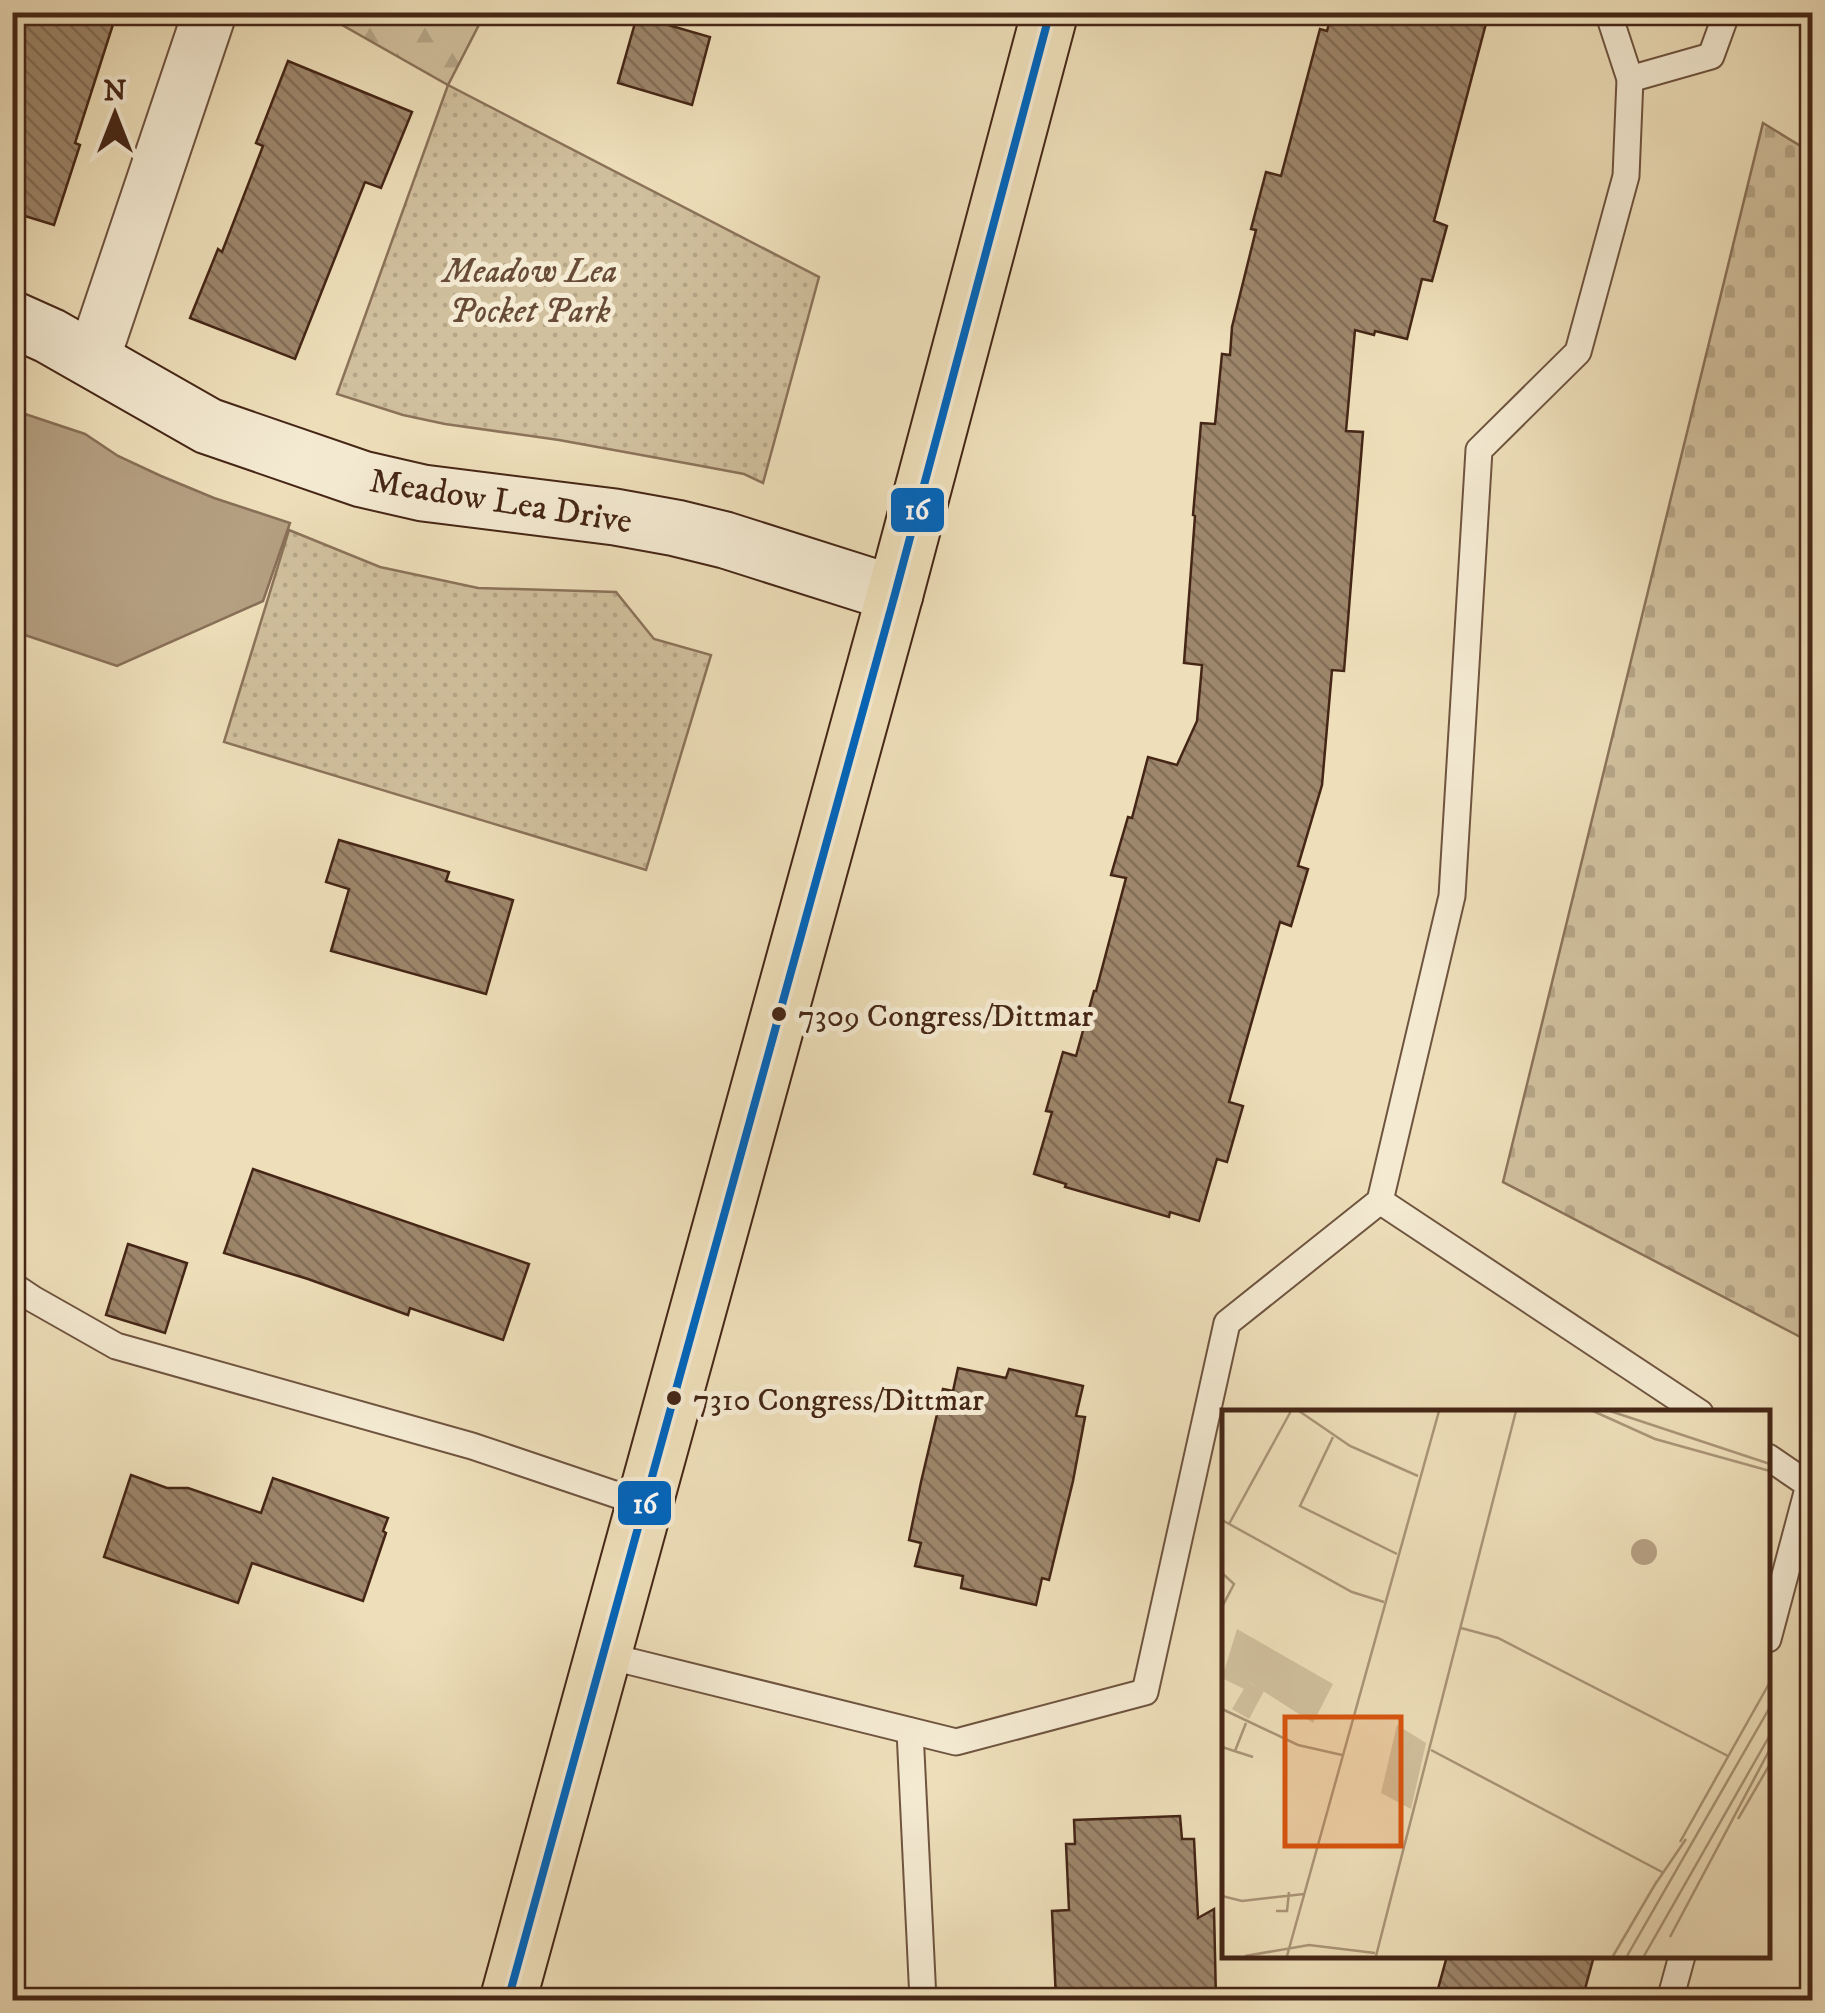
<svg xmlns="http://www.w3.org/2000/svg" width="1825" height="2013" font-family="'IM FELL DW Pica',serif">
<defs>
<pattern id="forest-firs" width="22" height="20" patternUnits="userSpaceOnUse" patternTransform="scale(2.5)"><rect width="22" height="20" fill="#d1c09e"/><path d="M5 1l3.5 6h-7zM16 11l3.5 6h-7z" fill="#b5a587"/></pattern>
<pattern id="cemetery-stones" width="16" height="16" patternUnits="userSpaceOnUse" patternTransform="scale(2.5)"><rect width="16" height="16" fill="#d1c09e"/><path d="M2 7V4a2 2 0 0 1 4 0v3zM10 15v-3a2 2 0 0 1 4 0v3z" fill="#b5a587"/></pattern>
<pattern id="park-dots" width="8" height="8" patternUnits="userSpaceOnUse" patternTransform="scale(2.5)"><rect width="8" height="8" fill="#d1c09e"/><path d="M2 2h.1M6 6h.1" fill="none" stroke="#b5a587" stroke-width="1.8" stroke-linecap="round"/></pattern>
<pattern id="building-back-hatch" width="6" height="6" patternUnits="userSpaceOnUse" patternTransform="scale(2.5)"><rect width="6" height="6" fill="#9d866b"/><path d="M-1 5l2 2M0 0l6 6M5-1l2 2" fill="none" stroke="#826d57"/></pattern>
</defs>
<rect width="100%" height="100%" fill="#eedfba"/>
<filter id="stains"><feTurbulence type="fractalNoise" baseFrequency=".002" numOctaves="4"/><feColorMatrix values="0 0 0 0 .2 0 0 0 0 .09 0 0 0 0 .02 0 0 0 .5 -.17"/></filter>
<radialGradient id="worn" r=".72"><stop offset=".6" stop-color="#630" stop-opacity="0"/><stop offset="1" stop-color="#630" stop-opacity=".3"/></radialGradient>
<path fill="url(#forest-firs)" stroke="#8b735a" stroke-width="2.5" d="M321,13H485L448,85Z"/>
<path fill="url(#cemetery-stones)" stroke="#8b735a" stroke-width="2.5" d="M1763,123L1812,153V1343L1503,1182Z"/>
<g fill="url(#park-dots)" stroke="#8b735a" stroke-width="2.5">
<path d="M448,85L819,277L763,483L744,474L696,465L559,440L445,424L403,415L337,394Z"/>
<path d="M289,530L380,567L478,588L616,592L654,639L711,655L646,870L224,742Z"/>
</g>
<path fill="#b5a082" stroke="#886f57" stroke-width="2.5" d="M13,410L85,434L118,456L161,476L214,498L290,523L263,601L117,666L13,631Z"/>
<g fill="url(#building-back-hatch)" stroke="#452616" stroke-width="2.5">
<path d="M12,12H117L75,143L80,145L54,225L12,212Z"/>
<path d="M1332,12H1489L1434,221L1447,226L1432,281L1422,279L1407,339L1375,331L1374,335L1355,330L1346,431L1363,432L1344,671L1332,670L1322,785L1298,866L1308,869L1291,926L1280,922L1229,1102L1243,1106L1227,1162L1217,1159L1199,1221L1170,1212L1169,1217L1065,1187L1066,1184L1034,1174L1052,1112L1046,1111L1063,1052L1076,1056L1094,991H1096L1126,878L1111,875L1128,817L1132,818L1148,757L1177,765L1197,721L1202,665L1184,663L1195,516L1193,515L1201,423L1215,424L1222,354L1230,355L1232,327L1256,230L1251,229L1266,172L1281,176L1320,29L1327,31Z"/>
<path d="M637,16L710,37L692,105L618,83Z"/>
<path d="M288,61L412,112L381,188L365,182L295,359L190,318L218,249L222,252L263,146L256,143Z"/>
<path d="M339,840L449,872L446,881L513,900L486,994L331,951L349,889L326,882Z"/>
<path d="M253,1169L529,1264L503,1340L410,1308L408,1315L308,1279L224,1253Z"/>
<path d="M128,1244L187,1263L165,1333L106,1315Z"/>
<path d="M958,1368L1006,1378L1009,1369L1083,1386L1076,1416L1085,1417L1073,1481L1049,1580L1042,1578L1036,1605L961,1588L963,1576L915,1566L921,1543L909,1540L921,1482L943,1389L953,1391Z"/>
<path d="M131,1475L167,1488H188L261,1513L273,1478L388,1518L383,1531L386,1533L363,1601L252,1563L238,1603L104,1557Z"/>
<path d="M1180,1816L1182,1839H1194L1198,1918L1214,1909L1216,2000H1056L1052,1911L1069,1910L1066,1844H1075L1074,1820Z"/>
<path d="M1447,1956H1594L1582,2000H1435Z"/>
</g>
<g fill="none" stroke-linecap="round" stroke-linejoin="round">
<g stroke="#6f543f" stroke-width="29">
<g id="lane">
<path d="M1630,79L1711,56L1727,12"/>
<path d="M1380,1201L1700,1413"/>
<path d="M12,1285L33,1299L116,1346L472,1446L644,1504"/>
<path d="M1768,1457L1809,1485L1768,1639"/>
<path d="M604,1655L956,1742L1145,1692L1227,1323L1380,1201L1452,896L1479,450L1578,352L1626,176L1630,79L1608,12"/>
<path d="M910,1731L923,2000"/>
<path d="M1670,2000L1682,1956"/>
</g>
</g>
<g stroke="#6f543f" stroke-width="56">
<path id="street" d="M93,359L210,12"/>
</g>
<g stroke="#452616" stroke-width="59">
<path id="secondary" d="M12,319L50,336L208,426L362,479L423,493L615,517L676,528L725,540L895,594"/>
</g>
<g stroke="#452616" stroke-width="59">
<path id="primary" d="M508,2000L895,594L1050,12"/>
</g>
<use href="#lane" stroke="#f4ead2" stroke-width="25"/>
<use href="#street" stroke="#f4ead2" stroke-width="52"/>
<use href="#secondary" stroke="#f4ead2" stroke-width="55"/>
<use href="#primary" stroke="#eedfba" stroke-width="55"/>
<g stroke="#f4ead2" stroke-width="15">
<path id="bus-1" d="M508,2000L895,594L1050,12"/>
</g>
<use href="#bus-1" stroke="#0065bd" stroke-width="8"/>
</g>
<g fill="#452616" stroke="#f4ead2" stroke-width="4">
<circle cx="779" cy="1014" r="9"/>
<circle cx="674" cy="1398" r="9"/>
</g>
<g text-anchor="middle" stroke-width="10" stroke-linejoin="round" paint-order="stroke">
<g font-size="32" fill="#452616" stroke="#f4ead2" text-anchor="start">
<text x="798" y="1026">7309 Congress/Dittmar</text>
<text x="693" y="1410">7310 Congress/Dittmar</text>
</g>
<g font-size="35" font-style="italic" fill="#684c38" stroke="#f4ead2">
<text x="530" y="282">Meadow Lea<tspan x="530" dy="40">Pocket Park</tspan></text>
</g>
<g font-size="35" fill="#452616" stroke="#f4ead2">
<text transform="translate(501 500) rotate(9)" y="12">Meadow Lea Drive</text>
</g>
</g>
<g transform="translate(1222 1410)">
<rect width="548" height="548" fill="#eedfba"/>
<path d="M15,219L111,274L91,313L27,272L22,279L0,268Z" fill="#d1c09e"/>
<path d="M175,315L204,333L189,399L159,383Z" fill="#d1c09e"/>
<path d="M26,272L42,281L27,309L10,299Z" fill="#d1c09e"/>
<path d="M409 142a13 13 0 1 1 26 0a13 13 0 1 1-26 0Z" fill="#b5a082"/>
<path fill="none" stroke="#aa9578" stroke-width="2.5" d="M77,1L128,36L196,66M371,1L433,29L548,61M388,1L548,54M111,27L78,96L175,144M0,110L130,182L162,192M7,114L69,1M0,163L12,174L0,197M239,218L276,228L506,346M0,299L76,335L120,345M0,337L31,347M209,340L440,462M13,341L24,313M516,409L548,354M458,432L548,272M432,476L464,429M0,486L20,491L82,484M54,501H65L67,482M448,527L548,339M23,546L87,535L153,543M65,546L217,1M154,546L294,1M391,546L435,471M405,546L548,297M422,546L548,325"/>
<path fill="#d8540d" fill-opacity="0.15" stroke="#d8540d" stroke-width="5" d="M63,307H179V436H63Z"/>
<rect width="548" height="548" fill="none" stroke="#452616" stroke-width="5"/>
</g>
<g stroke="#f4ead2" stroke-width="4">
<rect x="889" y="486" width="57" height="48" rx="10" fill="#0065bd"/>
<rect x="616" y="1479" width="57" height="48" rx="10" fill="#0065bd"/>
</g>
<g font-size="28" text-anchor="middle" font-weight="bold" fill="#fff">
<text x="917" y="519">16</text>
<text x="645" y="1513">16</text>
</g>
<rect width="1825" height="2013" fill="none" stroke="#eedfba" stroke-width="50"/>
<rect x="15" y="15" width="1795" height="1983" fill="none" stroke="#452616" stroke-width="5"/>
<rect x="25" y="25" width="1775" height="1963" fill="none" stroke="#452616" stroke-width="2.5"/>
<g transform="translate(115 115)" stroke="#f4ead2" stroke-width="8" paint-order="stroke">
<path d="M0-8L18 38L0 25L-18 38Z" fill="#452616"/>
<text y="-15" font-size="28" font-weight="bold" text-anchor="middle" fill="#452616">N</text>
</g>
<rect width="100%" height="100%" filter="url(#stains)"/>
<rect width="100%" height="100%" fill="url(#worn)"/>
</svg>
